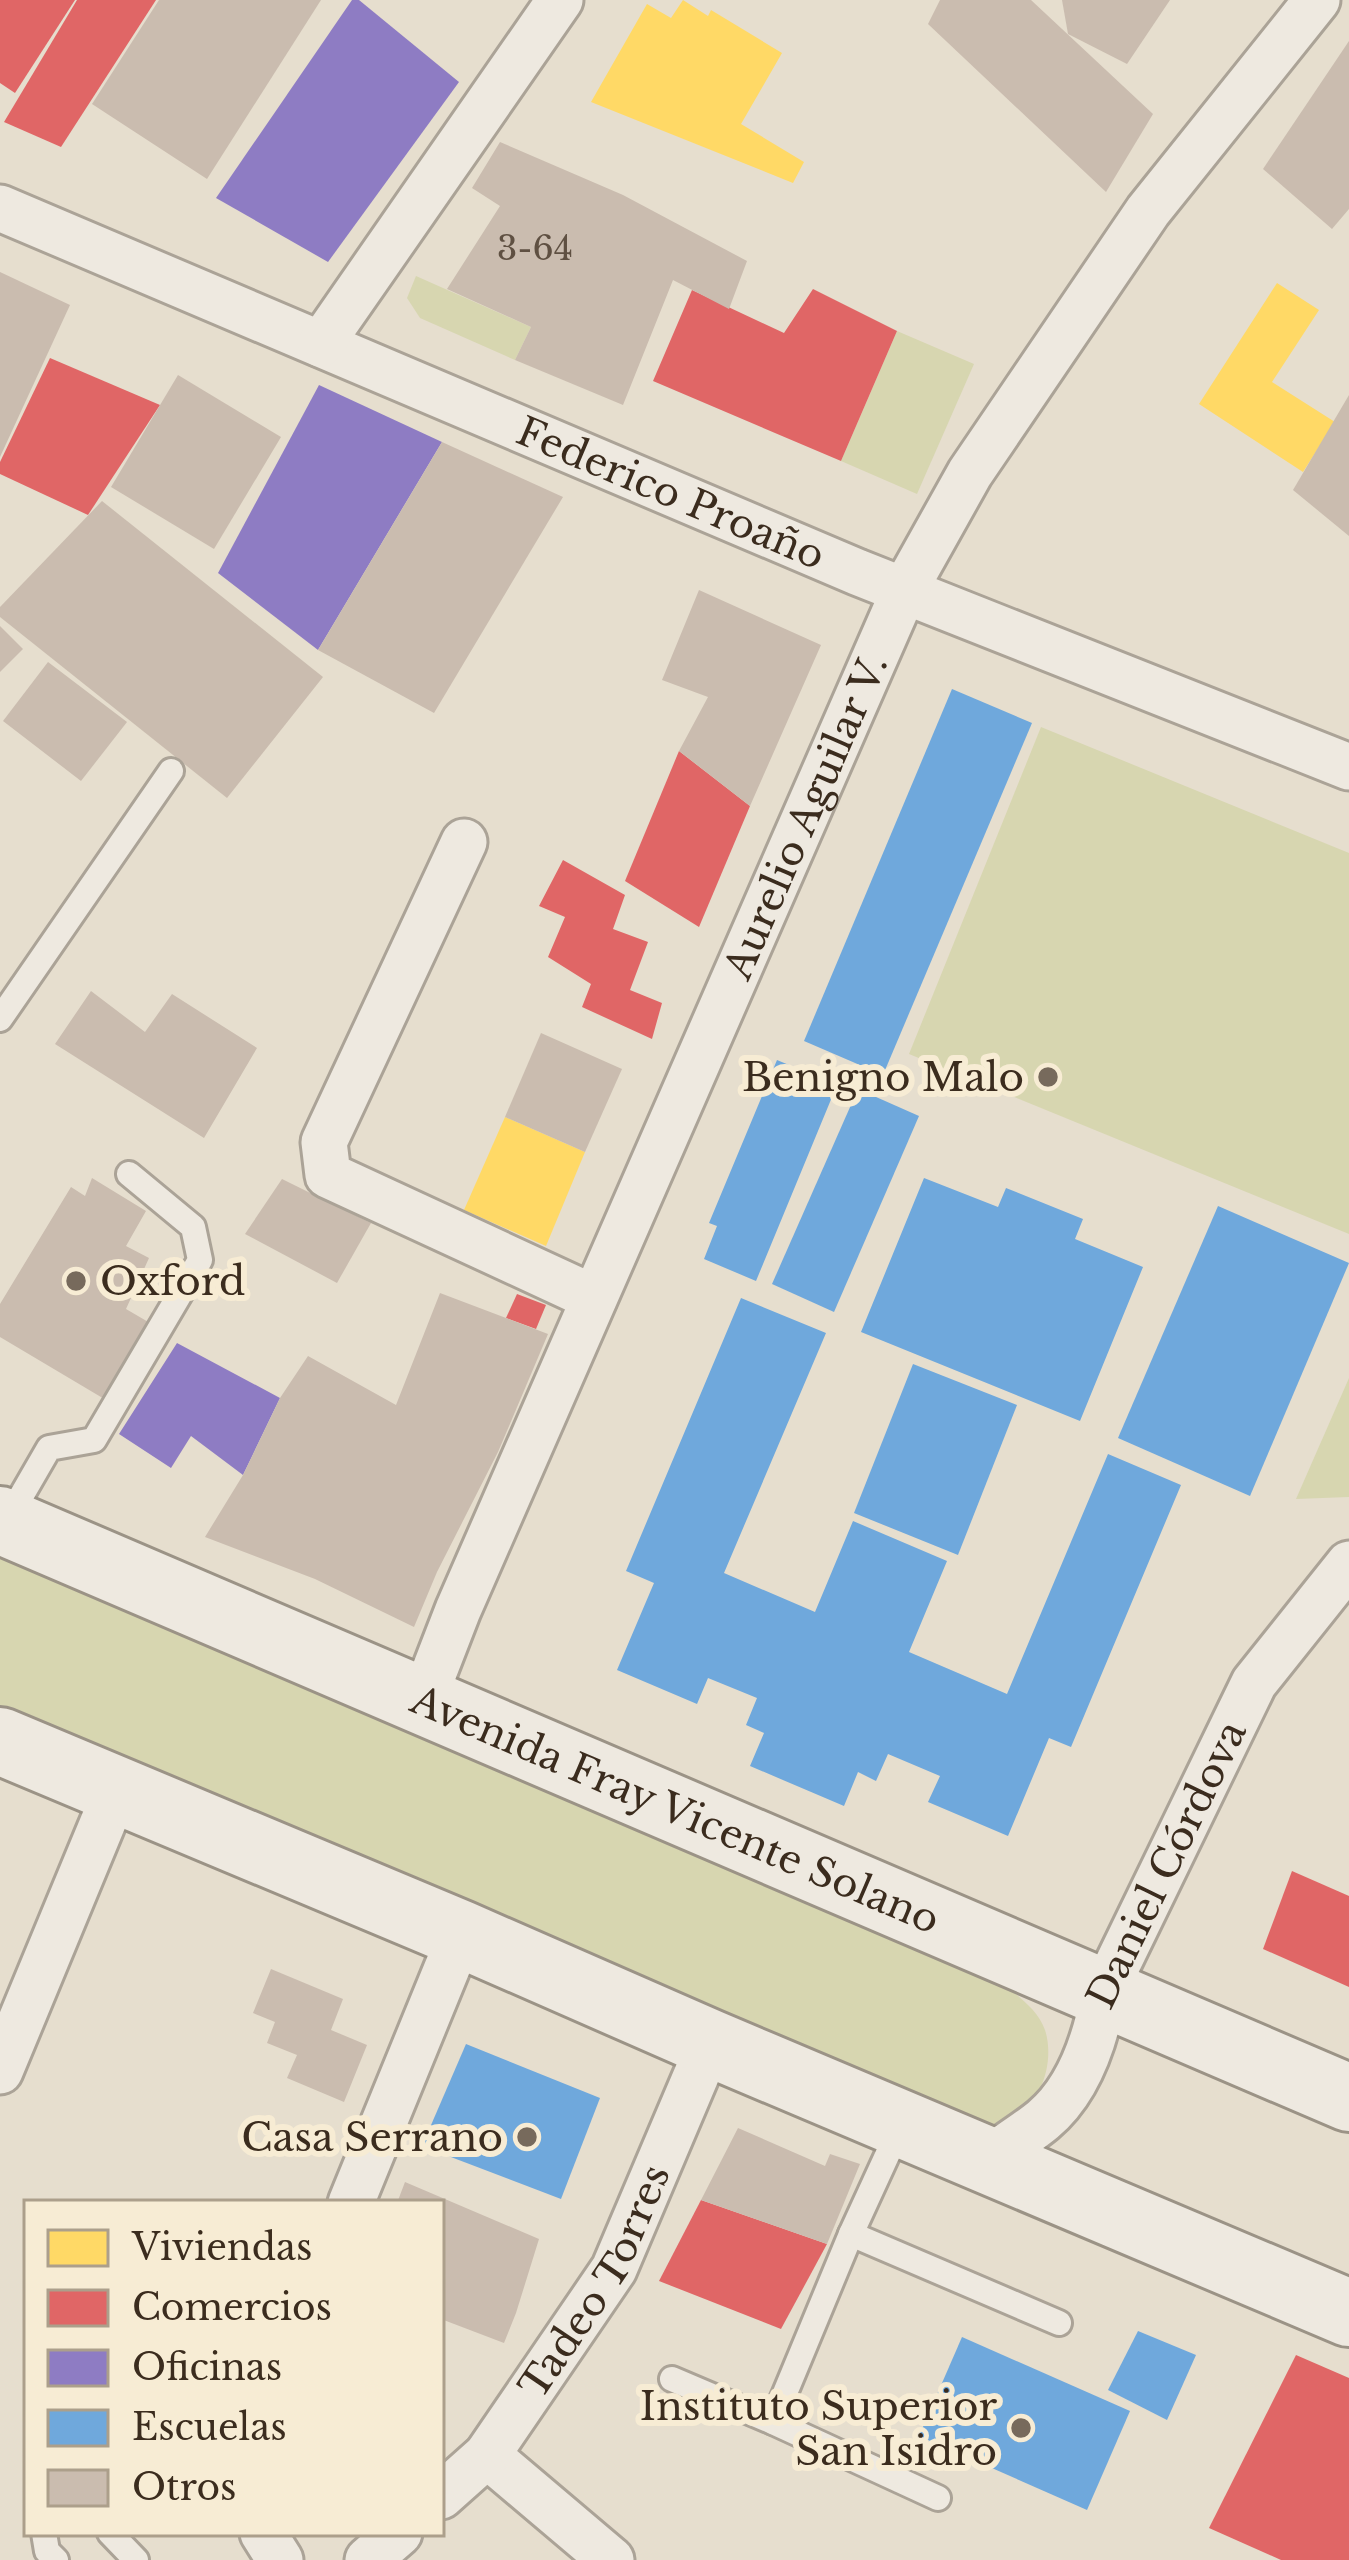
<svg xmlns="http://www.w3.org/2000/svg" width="1349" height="2560" font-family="'Libre Baskerville',serif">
<rect width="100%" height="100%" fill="#e6dece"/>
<g fill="#d7d6b0">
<path d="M416,276L531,327L515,360L420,318L407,298Z"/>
<path d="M897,331L974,364L917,494L841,461Z"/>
<path d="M1041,727L1349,853V1234L909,1054Z"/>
<path d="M1349,1378V1497L1296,1499Z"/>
<path d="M0,1557L1015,1993C1027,2004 1039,2013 1045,2030C1056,2064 1039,2114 1001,2123C993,2125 981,2124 972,2124L0,1709Z"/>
</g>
<g fill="#ffd966">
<path d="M683,0L708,16L711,10L782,53L741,124L804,162L793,183L591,102L647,4L671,18Z"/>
<path d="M1277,283L1319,310L1272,382L1335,422L1303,472L1199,404Z"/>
<path d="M505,1117L585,1152L546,1246L464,1210Z"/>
</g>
<g fill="#e06666">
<path d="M0,0H75L15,93L0,83Z"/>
<path d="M77,0H156L61,147L4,122Z"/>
<path d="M813,289L897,331L841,461L653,381L692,290L784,333Z"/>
<path d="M50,358L160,405L88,515L0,474V462Z"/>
<path d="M679,751L750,806L699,927L625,881Z"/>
<path d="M563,860L625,895L613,929L648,942L630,990L662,1003L652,1039L582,1007L591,984L548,957L565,917L539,906Z"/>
<path d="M517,1294L546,1305L536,1329L506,1318Z"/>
<path d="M1292,1871L1349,1896V1987L1263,1949Z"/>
<path d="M701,2200L827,2244L781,2329L659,2281Z"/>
<path d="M1296,2355L1349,2378V2560H1281L1209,2528Z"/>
</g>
<g fill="#8e7cc3">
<path d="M352,0H359L459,82L328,262L216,198Z"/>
<path d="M319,385L442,442L318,650L218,573Z"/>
<path d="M177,1343L280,1398L243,1475L191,1436L171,1468L119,1434Z"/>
</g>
<g fill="#6fa8dc">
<path d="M952,689L1032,723L883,1075L804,1041Z"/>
<path d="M777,1060L837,1085L756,1281L704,1259L717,1226L709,1223Z"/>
<path d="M858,1089L919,1116L834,1312L772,1284Z"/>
<path d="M924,1178L998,1207L1006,1188L1083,1219L1075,1239L1143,1267L1080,1421L861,1332Z"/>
<path d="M1218,1206L1349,1263L1250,1496L1118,1438Z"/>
<path d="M741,1298L826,1333L724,1573L815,1612L853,1521L947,1561L909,1652L1007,1694L1108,1454L1181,1485L1071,1747L1049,1738L1008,1836L928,1802L940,1776L888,1754L876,1781L858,1772L844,1806L750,1766L764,1733L746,1725L757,1698L708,1678L697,1704L617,1670L654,1583L626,1571Z"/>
<path d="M913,1364L1017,1405L958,1555L854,1513Z"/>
<path d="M466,2044L600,2098L561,2199L422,2146Z"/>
<path d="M1138,2331L1196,2355L1167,2420L1108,2390Z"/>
<path d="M962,2337L1130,2411L1087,2510L919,2436Z"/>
</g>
<g fill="#cabcaf">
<path d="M159,0H321L207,179L92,104Z"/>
<path d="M940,0H1031L1153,114L1106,192L928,24Z"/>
<path d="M1062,0H1170L1127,64L1068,34Z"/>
<path d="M1349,41V209L1332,229L1263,169Z"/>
<path d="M500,142L623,195L747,261L729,309L673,280L623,405L515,360L531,327L447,289L500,206L472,188Z"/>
<path d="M0,272L70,305L0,457Z"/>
<path d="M178,375L281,437L214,549L111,487Z"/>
<path d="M1349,395V536L1293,490Z"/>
<path d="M442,442L563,497L434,713L318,650Z"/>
<path d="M102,501L323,677L227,798L0,617V607Z"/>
<path d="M699,590L821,645L750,806L679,751L708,697L662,680Z"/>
<path d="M0,626L23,649L0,672Z"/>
<path d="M48,662L127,722L81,781L3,721Z"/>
<path d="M91,991L145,1032L172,994L257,1048L204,1138L55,1044Z"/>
<path d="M541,1033L622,1069L585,1152L505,1117Z"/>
<path d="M92,1178L146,1211L126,1246L149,1258L126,1309L150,1323L106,1400L0,1337V1304L71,1187L85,1196Z"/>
<path d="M282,1179L371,1223L337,1283L245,1234Z"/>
<path d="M440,1293L548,1334L498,1452L437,1572L414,1627L315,1579L205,1537L243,1475L280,1398L308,1356L396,1405Z"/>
<path d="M271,1969L343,1999L331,2030L367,2045L344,2102L287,2078L297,2055L267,2043L275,2022L253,2013Z"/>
<path d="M738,2128L825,2166L830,2154L860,2164L827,2244L701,2200Z"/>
<path d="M405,2182L539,2239L516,2313L504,2343L441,2319V2203H397Z"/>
</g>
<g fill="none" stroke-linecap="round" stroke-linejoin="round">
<g stroke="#aba397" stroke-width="30">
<g id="lane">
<path d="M0,1019L171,771"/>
<path d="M8,1519L49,1448L94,1440L200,1260L193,1227L129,1174"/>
<path d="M851,2234L1059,2323"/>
<path d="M672,2379L773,2422L938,2498"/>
<path d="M773,2422L851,2234L901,2125"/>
<path d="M44,2533L47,2551L56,2560"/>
<path d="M110,2533L136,2560"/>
</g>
</g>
<g stroke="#aba397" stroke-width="51">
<g id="street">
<path id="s1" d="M0,208L857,572L1349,767"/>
<path d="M321,344L560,0"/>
<path d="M464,842L324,1142L328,1175L594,1298"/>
<path id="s2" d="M422,1703L458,1610L904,591L970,473L1148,211L1317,0"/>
<path d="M0,2071L116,1791"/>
<path id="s3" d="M988,2159C1006,2146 1026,2134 1043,2120C1080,2089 1096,2038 1104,1992L1254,1683L1349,1564"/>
<path d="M351,2203L461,1934"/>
<path d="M487,2455L611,2560"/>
<path id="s4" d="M441,2496L487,2455L614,2269L710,2043"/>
<path d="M263,2533L280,2560"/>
<path d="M368,2560L399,2533"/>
</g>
</g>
<g stroke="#9b9386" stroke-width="72">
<g id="secondary">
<path id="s5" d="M0,1520L1349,2098"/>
<path d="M0,1741L461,1934L710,2043L1349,2313"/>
</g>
</g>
<use href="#lane" stroke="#eee9e0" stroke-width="24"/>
<use href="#street" stroke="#eee9e0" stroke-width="45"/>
<use href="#secondary" stroke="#eee9e0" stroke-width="66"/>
</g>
<g fill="#776a5c" stroke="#f7ecd4" stroke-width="4.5">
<circle cx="1048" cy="1077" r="12"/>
<circle cx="76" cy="1281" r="12"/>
<circle cx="527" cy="2137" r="12"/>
<circle cx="1021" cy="2428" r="12"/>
</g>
<g text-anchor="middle" stroke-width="12" stroke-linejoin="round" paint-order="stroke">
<g font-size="33" fill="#5f5042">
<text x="535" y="260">3-64</text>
</g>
<g font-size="39" fill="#3b2c1e" stroke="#f7ecd4">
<text dy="14" stroke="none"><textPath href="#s1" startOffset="729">Federico Proaño</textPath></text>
<text dy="14" stroke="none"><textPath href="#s2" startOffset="966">Aurelio Aguilar V.</textPath></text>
<text dy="14" stroke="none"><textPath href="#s5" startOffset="735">Avenida Fray Vicente Solano</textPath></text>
<text dy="14" stroke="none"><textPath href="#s3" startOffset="354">Daniel Córdova</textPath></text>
<text dy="14" stroke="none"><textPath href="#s4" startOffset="267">Tadeo Torres</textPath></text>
</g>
<g font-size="39" fill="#3b2c1e" stroke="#f7ecd4" text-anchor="end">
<text x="1024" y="1091">Benigno Malo</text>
<text x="100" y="1295" text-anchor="start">Oxford</text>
<text x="503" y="2151">Casa Serrano</text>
<text x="997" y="2420">Instituto Superior<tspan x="997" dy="45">San Isidro</tspan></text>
</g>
</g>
<rect x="24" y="2200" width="420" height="336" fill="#f7ecd4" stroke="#ac9f8b" stroke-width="3"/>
<rect x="48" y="2230" width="60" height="36" fill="#ffd966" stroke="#ac9f8b" stroke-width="3"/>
<text x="132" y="2260" font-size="36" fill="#3b2c1e">Viviendas</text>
<rect x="48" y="2290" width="60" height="36" fill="#e06666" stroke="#ac9f8b" stroke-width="3"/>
<text x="132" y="2320" font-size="36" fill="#3b2c1e">Comercios</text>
<rect x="48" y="2350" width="60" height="36" fill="#8e7cc3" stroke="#ac9f8b" stroke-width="3"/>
<text x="132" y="2380" font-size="36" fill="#3b2c1e">Oficinas</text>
<rect x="48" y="2410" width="60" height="36" fill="#6fa8dc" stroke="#ac9f8b" stroke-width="3"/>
<text x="132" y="2440" font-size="36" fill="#3b2c1e">Escuelas</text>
<rect x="48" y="2470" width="60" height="36" fill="#cabcaf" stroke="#ac9f8b" stroke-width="3"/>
<text x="132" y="2500" font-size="36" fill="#3b2c1e">Otros</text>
</svg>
